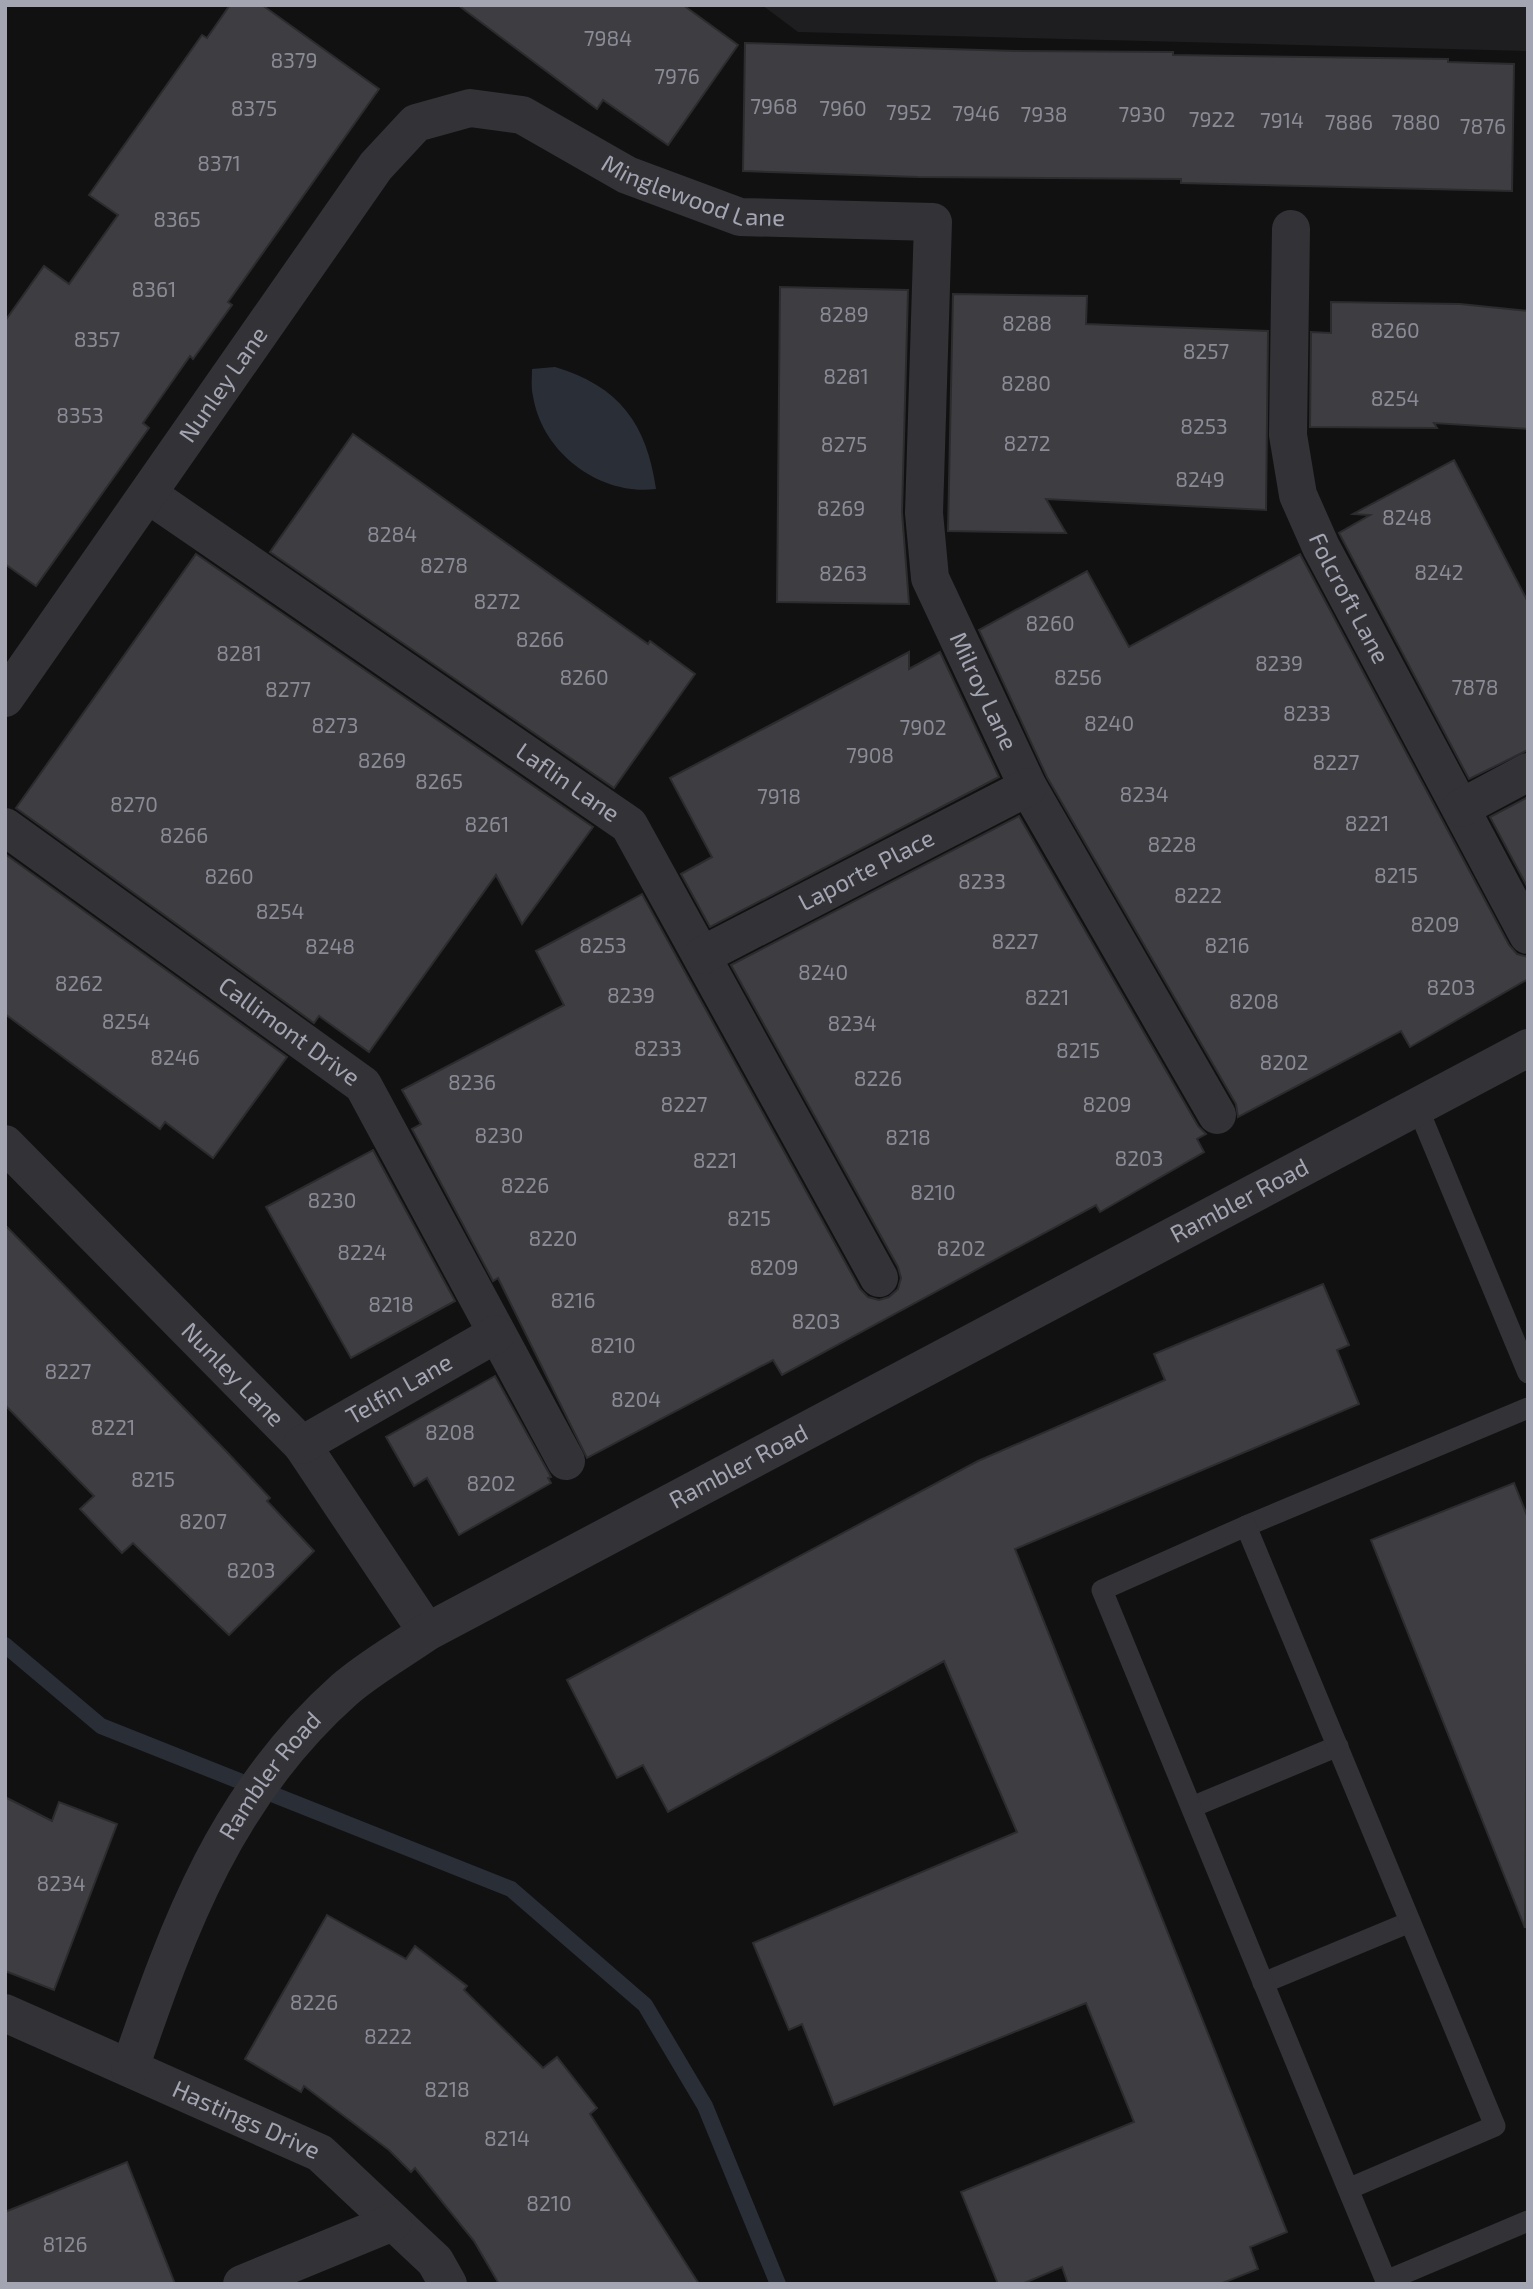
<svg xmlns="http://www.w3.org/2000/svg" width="1533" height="2289" font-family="'Exo 2',sans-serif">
<rect width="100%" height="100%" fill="#111112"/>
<path fill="#1e1d1f" d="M762,5H1528V51L798,32Z"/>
<path fill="#2a2f37" d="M555,367C619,386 647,424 656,489C600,496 542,453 533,396C531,388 532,378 532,369Z"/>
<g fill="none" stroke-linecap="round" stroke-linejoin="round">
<path stroke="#2a2f37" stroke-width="16" d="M5,1645L101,1726L511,1889L645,2005L705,2106L778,2284"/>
</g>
<g fill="#3e3e42" stroke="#2c2b2e" stroke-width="2">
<path d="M230,5H262L379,89L228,302L232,305L193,359L190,356L143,423L149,428L36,586L5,564V321L44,266L69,284L118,215L89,195L202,35L207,38Z"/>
<path d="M458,5H683L738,45L668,145L603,100L597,109Z"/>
<path d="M745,43L1015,51L1173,52V55L1448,59V62L1514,64L1512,191L1181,183V179L918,177L743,171Z"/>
<path d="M780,287L908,290L902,512L909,604L777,602Z"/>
<path d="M953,294L1087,296L1086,324L1268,331L1266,510L1046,499L1066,533L948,531Z"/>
<path d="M1331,302L1460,304L1528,311V429L1434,423L1437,428L1310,427L1311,332L1331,333Z"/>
<path d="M353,434L648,644L650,641L695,674L614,788L270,552Z"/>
<path d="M1454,460L1528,602V750L1469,779L1339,533L1370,515L1353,514Z"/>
<path d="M196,554L593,827L522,924L496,875L369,1052L319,1016L314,1023L16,808Z"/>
<path d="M1300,554L1509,945L1517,954L1528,957V979L1410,1047L1401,1031L1238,1117L1236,1104L1047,777L979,630L1087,571L1129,647Z"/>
<path d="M909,652V669L940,652L999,777L710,927L681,874L712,857L670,778Z"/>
<path d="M1528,797V888L1490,817Z"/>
<path d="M1019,816L1198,1126L1206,1134L1197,1139L1204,1152L1100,1212L1096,1205L782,1375L773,1360L587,1458L498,1278L493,1281L412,1129L421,1124L402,1090L564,1005L536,951L642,894L860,1289L868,1297L879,1300L889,1297L898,1289L901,1278L898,1267L731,965Z"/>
<path d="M5,854L287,1057L213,1158L165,1122L160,1129L5,1014Z"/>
<path d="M373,1150L455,1301L351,1358L266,1207Z"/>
<path d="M5,1225L226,1451L270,1498L267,1501L314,1551L229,1635L133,1543L122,1553L80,1509L94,1496L5,1405Z"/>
<path d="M1323,1284L1349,1345L1337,1350L1359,1404L1015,1549L1287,2232L1250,2247L1258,2269L1220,2284H1068L1062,2267L1022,2284H998L961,2192L1134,2122L1086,2003L834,2105L802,2024L789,2030L753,1943L1017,1832L944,1661L668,1812L643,1765L617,1778L567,1680L978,1461L1165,1380L1154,1354Z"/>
<path d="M495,1376L551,1477L548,1478L551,1483L459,1535L427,1478L414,1486L386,1437Z"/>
<path d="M1514,1483L1528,1518L1525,1928L1371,1540Z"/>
<path d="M5,1797L52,1821L59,1802L117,1824L54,1990L5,1971Z"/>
<path d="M327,1915L406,1959L415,1946L467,1986L464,1990L543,2068L557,2057L597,2108L590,2114L699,2284H499L474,2241L415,2168L411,2172L389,2150L304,2086L301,2092L245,2059Z"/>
<path d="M127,2162L175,2284H5V2212Z"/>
</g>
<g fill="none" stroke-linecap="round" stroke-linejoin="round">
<g stroke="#323237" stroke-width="21">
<path d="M1417,1106L1528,1373"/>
<path d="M1246,1526L1528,1408"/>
<path d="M1192,1807L1338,1746"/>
<path d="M1263,1983L1410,1922"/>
<path d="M1348,2189L1495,2126L1246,1526L1102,1590L1348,2189L1386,2281L1528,2221"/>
</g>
<g stroke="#323237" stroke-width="38">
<path id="s1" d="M1291,229L1288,435L1298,495L1321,547L1528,935"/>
<path id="s2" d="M149,495L629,825L879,1278"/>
<path id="s3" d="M5,698L376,166L416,123L470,108L522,115L627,175L740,217L933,222L924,513L930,578L1028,787L1217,1115"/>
<path d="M1461,808L1528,772"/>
<path id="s4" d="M5,827L363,1085L566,1461"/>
<path id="s5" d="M703,955L1028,787"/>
<path id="s6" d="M5,1144L302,1445L427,1632"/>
<path id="s7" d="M302,1445L496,1334"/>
<path id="s8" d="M5,2013L320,2153L435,2261L448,2284"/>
<path id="s9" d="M130,2068C179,1924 227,1794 344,1690C369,1668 400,1651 427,1632L1528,1048"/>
<path d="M242,2284L393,2222"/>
</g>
</g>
<g text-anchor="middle" stroke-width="5" stroke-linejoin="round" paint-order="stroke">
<g font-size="21" fill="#8a8b96">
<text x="608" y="46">7984</text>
<text x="294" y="68">8379</text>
<text x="677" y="84">7976</text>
<text x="774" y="114">7968</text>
<text x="254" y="116">8375</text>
<text x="843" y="116">7960</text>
<text x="909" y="120">7952</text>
<text x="976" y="121">7946</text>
<text x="1044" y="122">7938</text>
<text x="1142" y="122">7930</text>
<text x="1212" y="127">7922</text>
<text x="1282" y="128">7914</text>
<text x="1349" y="130">7886</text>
<text x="1416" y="130">7880</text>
<text x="1483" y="134">7876</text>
<text x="219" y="171">8371</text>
<text x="177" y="227">8365</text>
<text x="154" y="297">8361</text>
<text x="844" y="322">8289</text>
<text x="1027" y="331">8288</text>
<text x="1395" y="338">8260</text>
<text x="97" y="347">8357</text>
<text x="1206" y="359">8257</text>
<text x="846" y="384">8281</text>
<text x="1026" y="391">8280</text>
<text x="1395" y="406">8254</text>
<text x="80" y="423">8353</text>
<text x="1204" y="434">8253</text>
<text x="1027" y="451">8272</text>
<text x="844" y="452">8275</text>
<text x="1200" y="487">8249</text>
<text x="841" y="516">8269</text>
<text x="1407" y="525">8248</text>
<text x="392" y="542">8284</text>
<text x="444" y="573">8278</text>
<text x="1439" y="580">8242</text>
<text x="843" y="581">8263</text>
<text x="497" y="609">8272</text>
<text x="1050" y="631">8260</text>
<text x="540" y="647">8266</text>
<text x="239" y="661">8281</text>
<text x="1279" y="671">8239</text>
<text x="584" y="685">8260</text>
<text x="1078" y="685">8256</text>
<text x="1475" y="695">7878</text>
<text x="288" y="697">8277</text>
<text x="1307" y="721">8233</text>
<text x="1109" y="731">8240</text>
<text x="335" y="733">8273</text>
<text x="923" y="735">7902</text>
<text x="870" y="763">7908</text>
<text x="382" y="768">8269</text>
<text x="1336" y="770">8227</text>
<text x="439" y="789">8265</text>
<text x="1144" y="802">8234</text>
<text x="779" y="804">7918</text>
<text x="134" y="812">8270</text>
<text x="1367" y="831">8221</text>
<text x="487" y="832">8261</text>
<text x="184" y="843">8266</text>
<text x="1172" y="852">8228</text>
<text x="1396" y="883">8215</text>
<text x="229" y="884">8260</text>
<text x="982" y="889">8233</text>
<text x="1198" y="903">8222</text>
<text x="280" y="919">8254</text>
<text x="1435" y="932">8209</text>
<text x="1015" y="949">8227</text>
<text x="603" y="953">8253</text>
<text x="1227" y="953">8216</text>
<text x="330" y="954">8248</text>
<text x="823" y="980">8240</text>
<text x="79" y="991">8262</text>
<text x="1451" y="995">8203</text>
<text x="631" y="1003">8239</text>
<text x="1047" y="1005">8221</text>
<text x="1254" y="1009">8208</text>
<text x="126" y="1029">8254</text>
<text x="852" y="1031">8234</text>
<text x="658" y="1056">8233</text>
<text x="1078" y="1058">8215</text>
<text x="175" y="1065">8246</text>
<text x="1284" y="1070">8202</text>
<text x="878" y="1086">8226</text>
<text x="472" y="1090">8236</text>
<text x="684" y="1112">8227</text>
<text x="1107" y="1112">8209</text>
<text x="499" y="1143">8230</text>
<text x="908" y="1145">8218</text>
<text x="1139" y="1166">8203</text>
<text x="715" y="1168">8221</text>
<text x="525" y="1193">8226</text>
<text x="933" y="1200">8210</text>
<text x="332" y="1208">8230</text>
<text x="749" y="1226">8215</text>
<text x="553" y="1246">8220</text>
<text x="961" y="1256">8202</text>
<text x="362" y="1260">8224</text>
<text x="774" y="1275">8209</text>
<text x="573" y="1308">8216</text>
<text x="391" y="1312">8218</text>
<text x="816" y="1329">8203</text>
<text x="613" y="1353">8210</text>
<text x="68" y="1379">8227</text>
<text x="636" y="1407">8204</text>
<text x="113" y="1435">8221</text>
<text x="450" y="1440">8208</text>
<text x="153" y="1487">8215</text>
<text x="491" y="1491">8202</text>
<text x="203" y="1529">8207</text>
<text x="251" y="1578">8203</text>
<text x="61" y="1891">8234</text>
<text x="314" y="2010">8226</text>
<text x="388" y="2044">8222</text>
<text x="447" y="2097">8218</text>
<text x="507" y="2146">8214</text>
<text x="549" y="2211">8210</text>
<text x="65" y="2252">8126</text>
</g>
<g font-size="24" fill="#a3a5b2" stroke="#0c0c0d">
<text dy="8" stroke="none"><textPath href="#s3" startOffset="1006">Minglewood Lane</textPath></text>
<text dy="8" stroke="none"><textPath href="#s3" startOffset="382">Nunley Lane</textPath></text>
<text dy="8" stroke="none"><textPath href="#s1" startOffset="382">Folcroft Lane</textPath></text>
<text dy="8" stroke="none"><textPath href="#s3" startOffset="1732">Milroy Lane</textPath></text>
<text dy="8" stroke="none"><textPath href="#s2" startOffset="508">Laflin Lane</textPath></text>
<text dy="8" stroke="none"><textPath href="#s5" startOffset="184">Laporte Place</textPath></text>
<text dy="8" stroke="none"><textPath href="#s4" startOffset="350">Callimont Drive</textPath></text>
<text dy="8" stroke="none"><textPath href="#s9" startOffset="1461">Rambler Road</textPath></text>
<text dy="8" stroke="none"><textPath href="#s6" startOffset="324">Nunley Lane</textPath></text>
<text dy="8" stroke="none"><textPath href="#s7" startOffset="112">Telfin Lane</textPath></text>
<text dy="8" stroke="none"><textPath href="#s9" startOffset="894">Rambler Road</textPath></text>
<text dy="8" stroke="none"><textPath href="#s9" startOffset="326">Rambler Road</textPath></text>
<text dy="8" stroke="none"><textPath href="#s8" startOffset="264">Hastings Drive</textPath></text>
</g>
</g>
<rect width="1533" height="2289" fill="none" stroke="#a3a5b2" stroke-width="14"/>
</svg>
